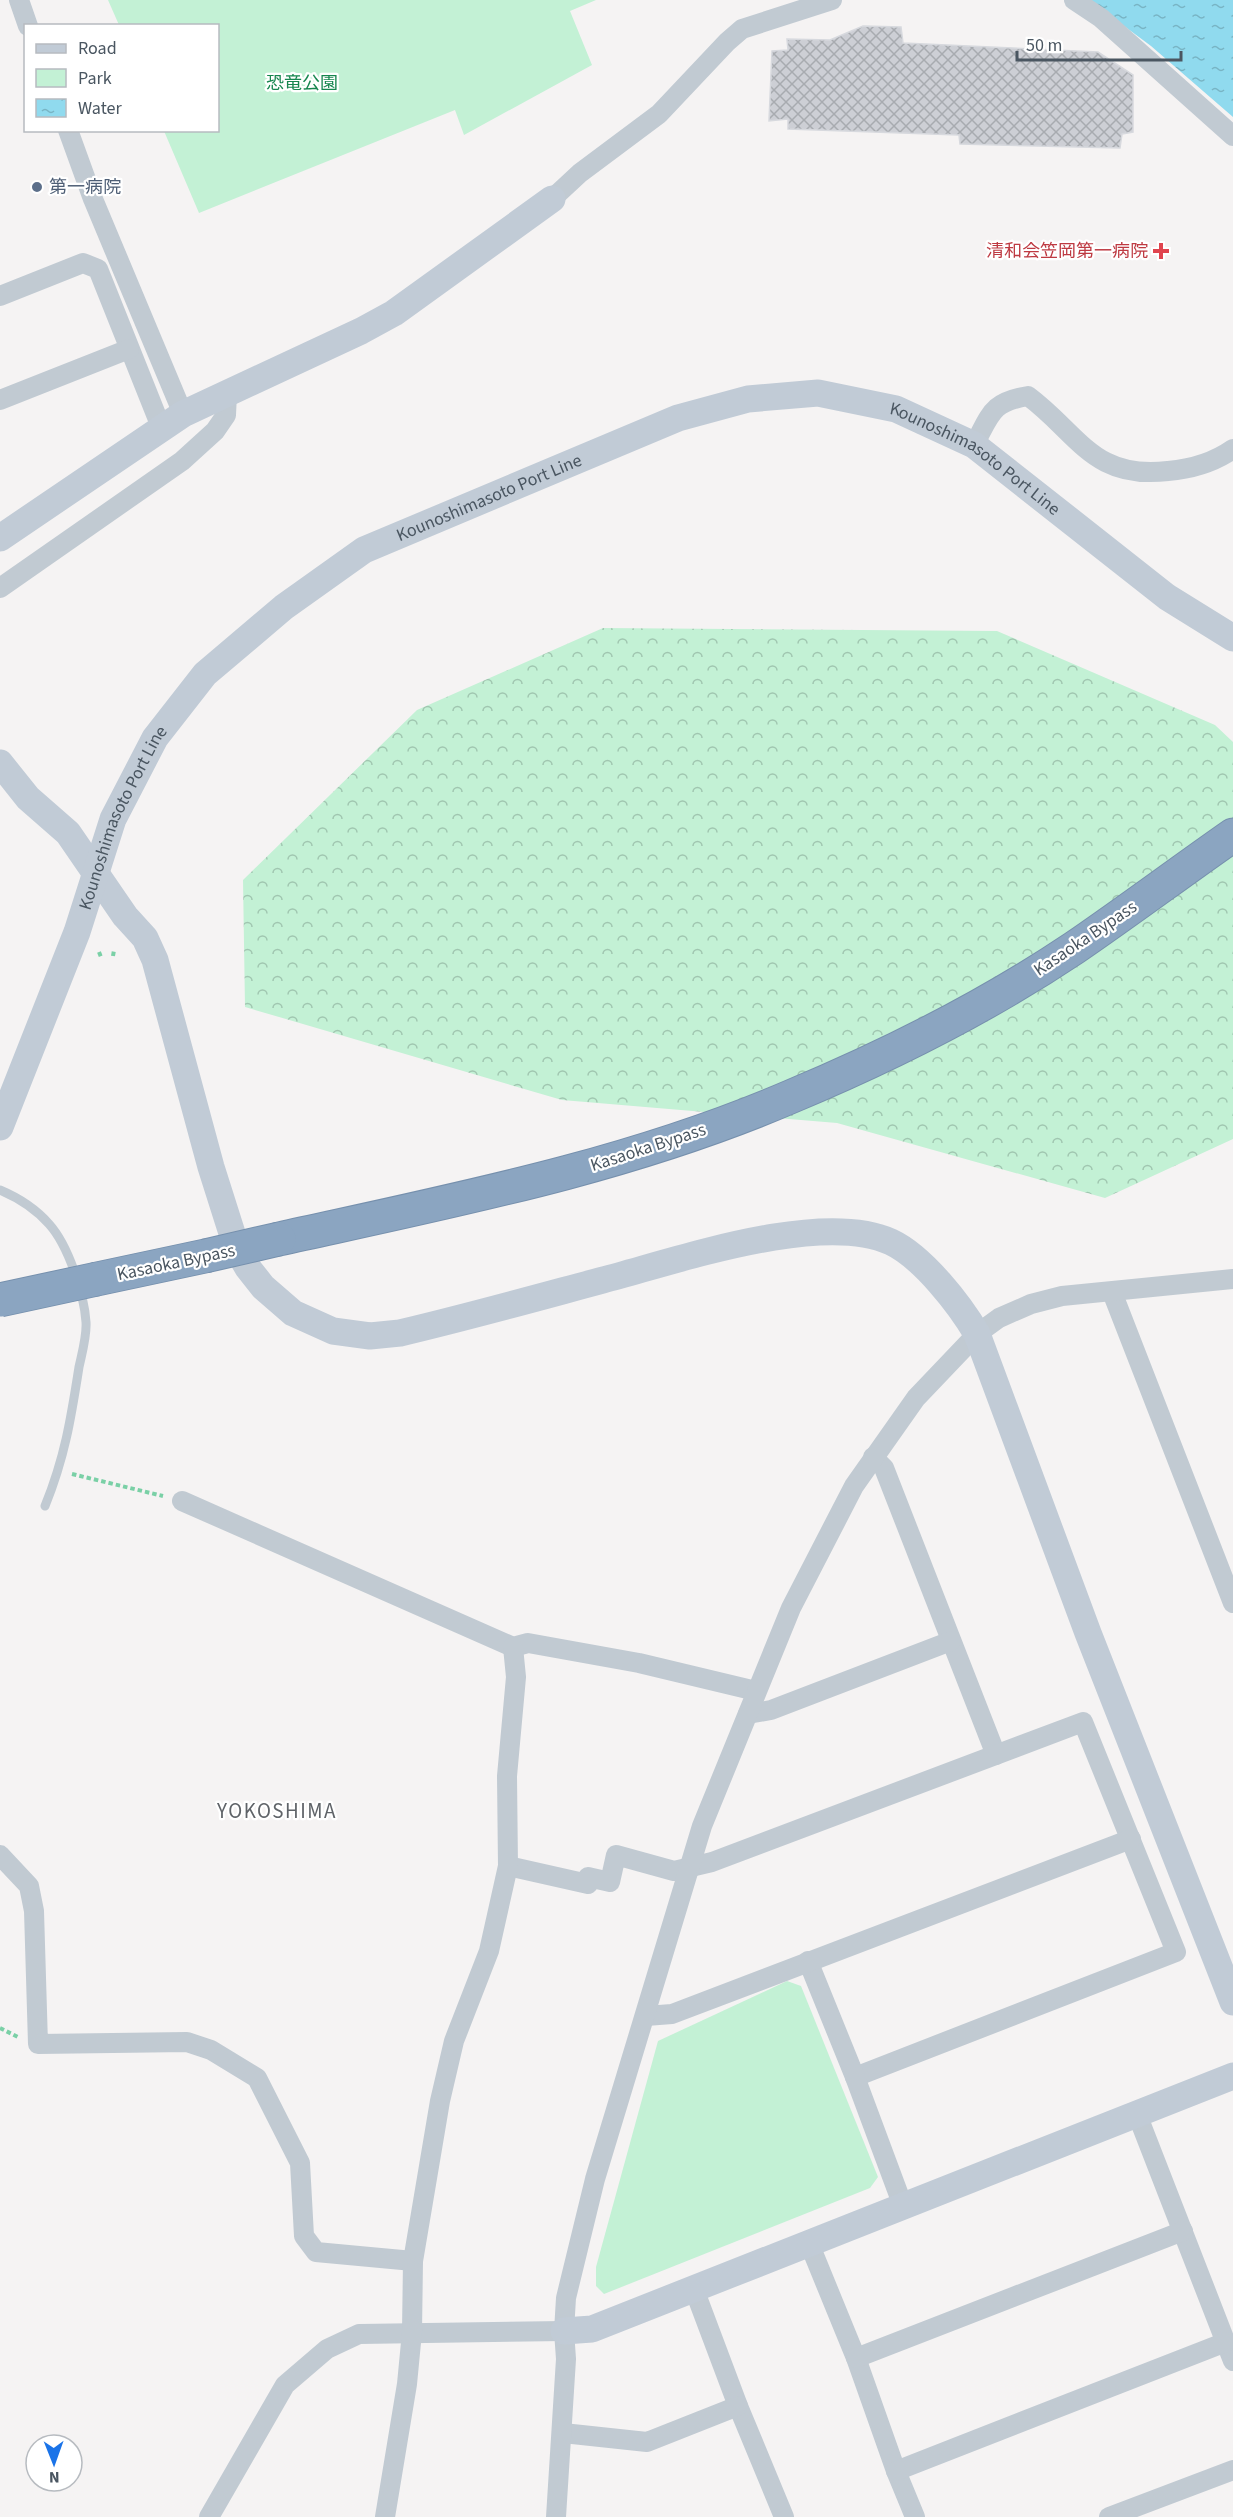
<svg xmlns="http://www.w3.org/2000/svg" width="1233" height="2517" font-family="'Source Sans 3','Noto Sans JP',sans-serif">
<defs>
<pattern id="forest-crowns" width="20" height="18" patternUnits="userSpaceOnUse" patternTransform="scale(1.5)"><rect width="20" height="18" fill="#c3f1d5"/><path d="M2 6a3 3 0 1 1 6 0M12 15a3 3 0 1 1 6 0" fill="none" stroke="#a0c6b0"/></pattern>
<pattern id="water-ripples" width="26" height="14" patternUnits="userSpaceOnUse" patternTransform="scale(1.5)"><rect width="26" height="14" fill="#90daee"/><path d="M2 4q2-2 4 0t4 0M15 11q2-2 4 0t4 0" fill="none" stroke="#78b4c4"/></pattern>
<pattern id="building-cross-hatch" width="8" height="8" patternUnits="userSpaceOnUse" patternTransform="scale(1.5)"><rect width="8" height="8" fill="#cdcfd5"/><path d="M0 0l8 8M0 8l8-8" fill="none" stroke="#a8abb0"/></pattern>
</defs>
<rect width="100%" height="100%" fill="#f5f3f3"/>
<g fill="#c3f1d5">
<path d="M108,0H596L570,11L592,65L464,135L455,110L199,213L164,131L218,130V26L119,25Z"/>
<path d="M787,1981L801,1986L878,2177L870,2188L604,2294L596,2286V2267L658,2041Z"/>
</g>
<path fill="url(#forest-crowns)" d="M603,628L997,631L1215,725L1233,742V1139L1105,1198L837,1123L562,1100L245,1007L243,880L417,710Z"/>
<path fill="url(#water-ripples)" d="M1089,0H1233V117L1151,46Z"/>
<path fill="url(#building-cross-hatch)" stroke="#d7d9de" stroke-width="1.5" d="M863,26L901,27L903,43L1098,52L1133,75V132L1122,134L1120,148L960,144L959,135L788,129V119L769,121L772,51L788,50L787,39L830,40Z"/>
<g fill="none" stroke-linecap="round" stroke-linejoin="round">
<g stroke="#7690ad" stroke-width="35">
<g id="highway">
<path d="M279,1239C451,1201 627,1167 790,1097C888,1056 986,1007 1074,948C1128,911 1180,872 1233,835"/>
<path d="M97,1279L205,1256"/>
</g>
</g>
<g stroke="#7ad0a6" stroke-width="4" stroke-dasharray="4.5 3" stroke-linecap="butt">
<path d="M99,952L101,957"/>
<path d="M113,956L114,950"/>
<path d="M72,1474L163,1496"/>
<path d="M0,2028L18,2037"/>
</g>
<path stroke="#c1cad2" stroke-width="9" d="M0,1190C19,1198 35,1208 49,1224C68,1245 84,1293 86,1322C87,1336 82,1353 79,1367C71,1418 65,1457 45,1506"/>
<g stroke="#c1cad2" stroke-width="20">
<path d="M19,0L28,26"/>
<path d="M1074,0L1101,18L1233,136"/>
<path d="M68,130L93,199L183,414"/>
<path d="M552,199L580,173L659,114L727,42L742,29L832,0"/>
<path d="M0,296L83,263L98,269L161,427"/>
<path d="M0,400L129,349"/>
<path d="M974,445C991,414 991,402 1028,396C1079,434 1093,480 1168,471C1192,469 1213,463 1233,449"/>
<path d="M0,588L182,461L215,431L226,415L227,393"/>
<path d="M1112,1292L1233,1603"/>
<path d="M873,1457L884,1468L996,1755"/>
<path d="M182,1501L513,1647L528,1643L639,1663L756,1691"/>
<path d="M748,1714L771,1710L951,1641"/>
<path d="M0,1855L29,1886L34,1911L38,2044L187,2042L211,2050L257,2078L300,2163L304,2236L316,2252L413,2261"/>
<path d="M508,1866L588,1884V1877L610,1882L616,1855L674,1871L712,1862L1083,1722L1176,1952L855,2077"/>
<path d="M808,1961L855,2077L903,2206"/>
<path d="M646,2016L672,2014L1131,1839"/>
<path d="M1137,2114L1233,2361"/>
<path d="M809,2243L856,2358L896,2471L915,2517"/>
<path d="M694,2289L738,2406L784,2517"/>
<path d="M856,2358L1183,2231"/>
<path d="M563,2433L647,2442L738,2406"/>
<path d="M896,2471L1226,2342"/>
<path d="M209,2517L285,2385L327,2349L359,2334L564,2331"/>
<path d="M385,2517L407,2384L412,2332L413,2261L440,2101L454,2041L489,1951L508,1866L507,1776L516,1677L513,1647"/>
<path d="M556,2517L566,2359L564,2331L566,2298L595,2179L702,1826L791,1608L854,1486L916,1398L977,1334L999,1318L1031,1304L1062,1296L1233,1279"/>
<path d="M1109,2517L1233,2470"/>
</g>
<g stroke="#c1cbd6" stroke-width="27">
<path d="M0,538L183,414L361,331L394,313L552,199"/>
<path d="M0,763L28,798L68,833L125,916L145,938L155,960L211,1167L237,1249L248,1268L263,1287L293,1313L333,1331L370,1336L400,1333C468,1317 536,1298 603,1280C676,1261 821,1210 891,1242C923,1257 960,1305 977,1334L1088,1633L1233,2002"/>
<path id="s1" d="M0,1127L77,932L113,819L155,738L205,674L284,607L364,550L678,418L748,399L818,393L896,409L974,445L1167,597L1233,638"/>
<path d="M564,2331L592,2329L1233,2076"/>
</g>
<use href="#highway" stroke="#8ba5c1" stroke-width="33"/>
<g stroke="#7690ad" stroke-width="35" stroke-linecap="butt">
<g id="highway-bridge">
<path d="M205,1256L279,1239"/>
<path d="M0,1300L97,1279"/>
</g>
</g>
<use href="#highway-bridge" stroke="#8ba5c1" stroke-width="33"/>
</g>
<circle fill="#5c6f8a" stroke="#fff" stroke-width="2" cx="37" cy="187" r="6"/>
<path fill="#e0444e" stroke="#fff" stroke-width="2" d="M1158 242h6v6h6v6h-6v6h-6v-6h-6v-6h6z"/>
<g text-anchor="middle" stroke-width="4.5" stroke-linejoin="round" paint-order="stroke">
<g font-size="18" fill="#17864f" stroke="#fff">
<text x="302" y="89">恐竜公園</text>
</g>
<g font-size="18" fill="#4e5e75" stroke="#fff" text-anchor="start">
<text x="49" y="193">第一病院</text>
</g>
<g font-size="18" fill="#be3a42" stroke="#fff" text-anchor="end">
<text x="1148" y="257">清和会笠岡第一病院</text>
</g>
<g font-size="18" fill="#4a5661" stroke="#fff">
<text dy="6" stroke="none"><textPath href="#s1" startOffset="1359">Kounoshimasoto Port Line</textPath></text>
<text dy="6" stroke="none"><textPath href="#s1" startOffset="838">Kounoshimasoto Port Line</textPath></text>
<text dy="6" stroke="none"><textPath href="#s1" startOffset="333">Kounoshimasoto Port Line</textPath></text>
<text transform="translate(1085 938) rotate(-34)" y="6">Kasaoka Bypass</text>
<text transform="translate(648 1147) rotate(-18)" y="6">Kasaoka Bypass</text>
<text transform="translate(176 1262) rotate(-12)" y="6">Kasaoka Bypass</text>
</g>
<g font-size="21" letter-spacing="1.5" fill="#5f6368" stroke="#fff">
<text x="277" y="1818">YOKOSHIMA</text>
</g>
</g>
<rect x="24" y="24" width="195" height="108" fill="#ffffff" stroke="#b7bbc0" stroke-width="1.5"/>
<rect x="36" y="44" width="30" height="9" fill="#c1cbd6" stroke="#b7bbc0" stroke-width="1.5"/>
<text x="78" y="54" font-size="18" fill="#4a5661">Road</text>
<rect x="36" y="69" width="30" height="18" fill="#c3f1d5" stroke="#b7bbc0" stroke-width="1.5"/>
<text x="78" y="84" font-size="18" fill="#4a5661">Park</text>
<rect x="36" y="99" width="30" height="18" fill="url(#water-ripples)" stroke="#b7bbc0" stroke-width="1.5"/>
<text x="78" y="114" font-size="18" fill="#4a5661">Water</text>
<g transform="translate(54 2463) rotate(179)"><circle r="28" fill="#ffffff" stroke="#b7bbc0" stroke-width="1.5"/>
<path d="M0-4.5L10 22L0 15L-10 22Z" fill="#1a73e8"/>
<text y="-9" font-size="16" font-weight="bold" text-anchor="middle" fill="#4a5661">N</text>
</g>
<path d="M1017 51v9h164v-9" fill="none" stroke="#4a5661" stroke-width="3"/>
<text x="1026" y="51" font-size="18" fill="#4a5661" stroke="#ffffff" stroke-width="4.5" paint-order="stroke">50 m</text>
</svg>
